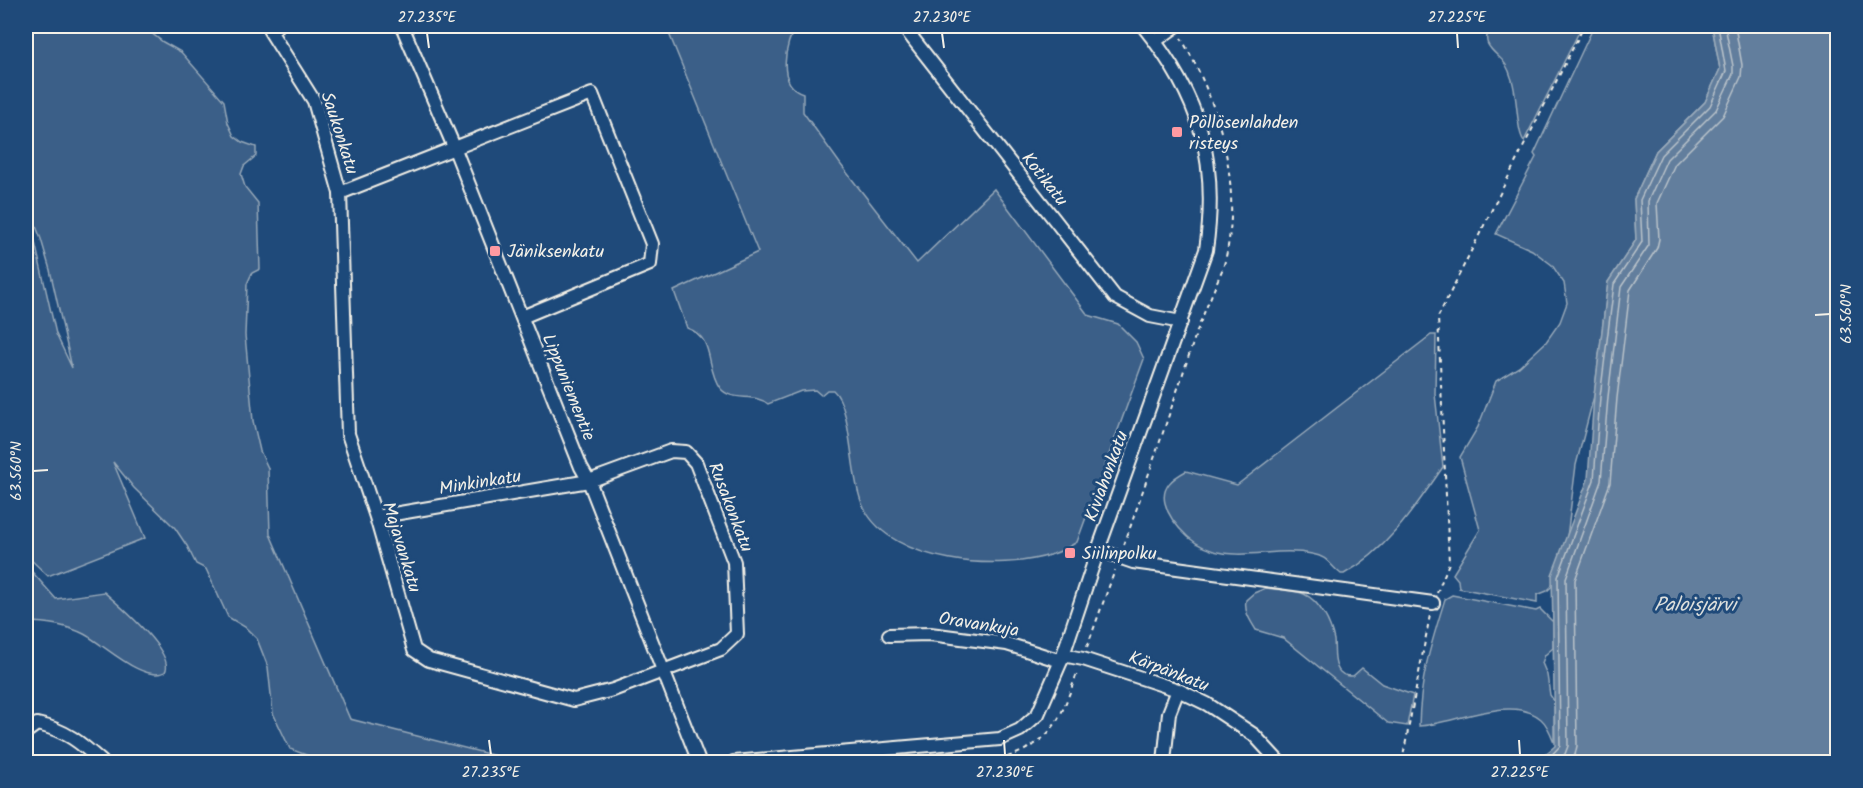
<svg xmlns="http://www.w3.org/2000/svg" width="1863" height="788" font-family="Kalam,sans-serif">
<rect width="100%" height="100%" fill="#1f4a7a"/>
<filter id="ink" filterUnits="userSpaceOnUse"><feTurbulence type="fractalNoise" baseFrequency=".0167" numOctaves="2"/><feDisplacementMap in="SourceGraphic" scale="12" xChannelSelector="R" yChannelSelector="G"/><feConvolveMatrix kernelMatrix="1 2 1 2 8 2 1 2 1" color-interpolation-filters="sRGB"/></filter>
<g filter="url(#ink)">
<g fill="#3a5f88" stroke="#97a8b8" stroke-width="1.5">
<path d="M26,26H142L163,42L181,52L224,101L228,123L234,136L242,142L256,147V156L244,166L241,174L245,187L258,203L260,269L252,273L247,284L245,335L253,421L260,451L268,468L270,534L350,719L520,762H325L290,749L273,713L268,667L257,639L245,627L228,617L206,569L196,564L187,546L175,528L134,488L113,462L145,538L48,576L26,555V203L56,334L72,368L50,270L41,239L26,201Z"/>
<path d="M666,26H796C785,43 776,85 803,93V112L841,165L917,263L994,189L1088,315L1118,324L1136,342L1144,359L1077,542C1069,547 1062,551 1053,554C1000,572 892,564 864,508C849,479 853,407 833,390H827L821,395L815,390L801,391L768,404C754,392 732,403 720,388C705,368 716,338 687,328L674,291L758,252Z"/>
<path d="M1491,26H1582L1524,141C1516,131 1518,94 1511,77C1509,70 1505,62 1499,57C1488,47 1482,41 1491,26Z"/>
<path d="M1594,26H1712L1720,69L1705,102L1656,151L1634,199L1636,240L1608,282L1594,396L1576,465L1567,537L1552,586L1547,591L1537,595V603L1459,588L1458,580L1453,574L1480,530L1460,457L1478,427L1496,381L1519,367L1546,342L1560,322L1567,303L1564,283L1552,265L1532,250L1496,234L1536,157L1534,154Z"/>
<path d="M1431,335H1436L1435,394L1443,467C1416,506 1387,551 1344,574H1341C1329,565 1329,557 1312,554C1269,545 1225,569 1188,537C1178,528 1168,516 1165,503C1161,487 1173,478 1186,471L1237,485Z"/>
<path d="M26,565L56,599L104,592C118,604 176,653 165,672C143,683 105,645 84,634C66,625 46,622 26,622Z"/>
<path d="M1266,588C1278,590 1293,590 1304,594C1320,601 1331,624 1334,640C1335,650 1333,664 1340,672C1344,676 1348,676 1353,676L1362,668L1382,684L1413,695L1407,726L1388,723L1283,638L1256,630C1250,620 1244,612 1246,600L1254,593Z"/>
<path d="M1452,595L1536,611L1540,609L1553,622V648L1545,655L1542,663L1547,675L1550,695L1554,701V742C1551,734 1547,724 1541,719C1512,694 1453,724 1419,726C1420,678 1431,644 1445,599Z"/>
</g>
<path fill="#627e9d" stroke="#9cacbb" stroke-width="1.5" d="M1712,26H1837V762H1536L1555,746L1552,575L1588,479L1594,396L1608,282L1636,240L1634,199L1656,151L1705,102L1720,69Z"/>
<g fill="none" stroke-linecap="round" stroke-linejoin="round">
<g stroke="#bac3ca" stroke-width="1.5">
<path d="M1545,762L1560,746L1558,577L1594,480L1600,397L1614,284L1642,242L1640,200L1661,155L1710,106L1726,71L1718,26"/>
<path d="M1556,762L1565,754L1568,746L1566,578L1601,481L1608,397L1621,287L1649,245L1648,201L1667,159L1716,110L1733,74V66L1725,26"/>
<path d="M1569,762L1575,755L1577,746L1575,580L1610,483L1617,398L1630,290L1657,248L1659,239L1657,203L1675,164L1723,116L1741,77L1742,65L1735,26"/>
</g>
<g stroke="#f4f1e8" stroke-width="16">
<g id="street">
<path d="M277,26L270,31L314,101L340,193L348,434L376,517L414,650L429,660L574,700L613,690L721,649L737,634L734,562L696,463L686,452L671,451L589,481L376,517"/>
<path d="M402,26L454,147L581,467L589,481L699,762"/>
<path d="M903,26L1115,297L1150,316L1181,322"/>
<path d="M1155,41L1176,26"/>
<path d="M340,193L592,94L652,244L650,264L522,317"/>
<path d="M1098,550L1133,562L1433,603"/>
<path d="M889,635L930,634L1007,644L1061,661"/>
<path d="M1063,655L1083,659L1178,690L1207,704L1254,735L1279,762"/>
<path d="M26,732L37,724C66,730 81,743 102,762"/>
<path d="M734,762L1000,739L1020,730L1038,714L1061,661L1098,550L1206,250C1219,160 1200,97 1143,26"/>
<path d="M1164,762L1169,713L1178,690"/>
</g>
</g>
<g stroke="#f4f1e8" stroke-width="2" stroke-dasharray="4.5 4.5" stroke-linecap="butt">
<path d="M1124,545C1147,479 1170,413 1192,346C1198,326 1207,306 1215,287C1218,278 1223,270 1225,261C1243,185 1220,104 1181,38"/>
<path d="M1437,593L1449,563L1438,317L1584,26"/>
<path d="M1087,647L1115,570"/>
<path d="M981,762C1008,760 1039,748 1055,724C1065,709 1071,688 1078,671"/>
<path d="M1402,762L1430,615"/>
</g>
<use href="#street" stroke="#1f4a7a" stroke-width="12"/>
</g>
</g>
<path fill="none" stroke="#f4f1e8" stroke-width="2" d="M427,33L429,48M942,33L944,48M1457,33L1458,48M1815,315L1830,314M33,471L48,470M489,740L491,755M1004,740L1005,755M1519,740L1520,755"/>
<g fill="#ff9aa2" stroke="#1f4a7a" stroke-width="2">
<rect x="1171" y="126" width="12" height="12" rx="3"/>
<rect x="489" y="245" width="12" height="12" rx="3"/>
<rect x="1064" y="547" width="12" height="12" rx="3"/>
</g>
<g text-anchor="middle" stroke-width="6" stroke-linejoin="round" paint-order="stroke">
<g font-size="18" fill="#f4f1e8" stroke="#1f4a7a" text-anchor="start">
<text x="1189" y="128">Pöllösenlahden<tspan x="1189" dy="21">risteys</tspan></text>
<text x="507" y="257">Jäniksenkatu</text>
<text x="1082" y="559">Siilinpolku</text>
</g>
<g font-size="18" fill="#f4f1e8" stroke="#1f4a7a">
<text transform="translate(340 133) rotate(72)" y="6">Saukonkatu</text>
<text transform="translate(1045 179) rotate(52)" y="6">Kotikatu</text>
<text transform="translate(569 387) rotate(68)" y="6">Lippuniementie</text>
<text transform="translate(1106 476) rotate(-70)" y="6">Kiviahonkatu</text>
<text transform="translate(480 482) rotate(-9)" y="6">Minkinkatu</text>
<text transform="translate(731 507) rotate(69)" y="6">Rusakonkatu</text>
<text transform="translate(402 547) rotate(73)" y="6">Majavankatu</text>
<text transform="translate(979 624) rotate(9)" y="6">Oravankuja</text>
<text transform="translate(1169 671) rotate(21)" y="6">Kärpänkatu</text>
</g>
<g font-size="20" font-style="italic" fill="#dee0dd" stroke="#1f4a7a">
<text x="1695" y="611">Paloisjärvi</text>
</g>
</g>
<rect width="1863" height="788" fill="none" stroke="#1f4a7a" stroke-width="66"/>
<rect x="33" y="33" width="1797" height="722" fill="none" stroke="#f4f1e8" stroke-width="2"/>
<g font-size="15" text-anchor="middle" fill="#f4f1e8">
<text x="427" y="22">27.235°E</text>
<text x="942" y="22">27.230°E</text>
<text x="1457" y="22">27.225°E</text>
<text transform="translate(1846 314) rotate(-90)" y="5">63.560°N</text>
<text transform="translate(16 471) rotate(-90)" y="5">63.560°N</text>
<text x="491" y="777">27.235°E</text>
<text x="1005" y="777">27.230°E</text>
<text x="1520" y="777">27.225°E</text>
</g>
</svg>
